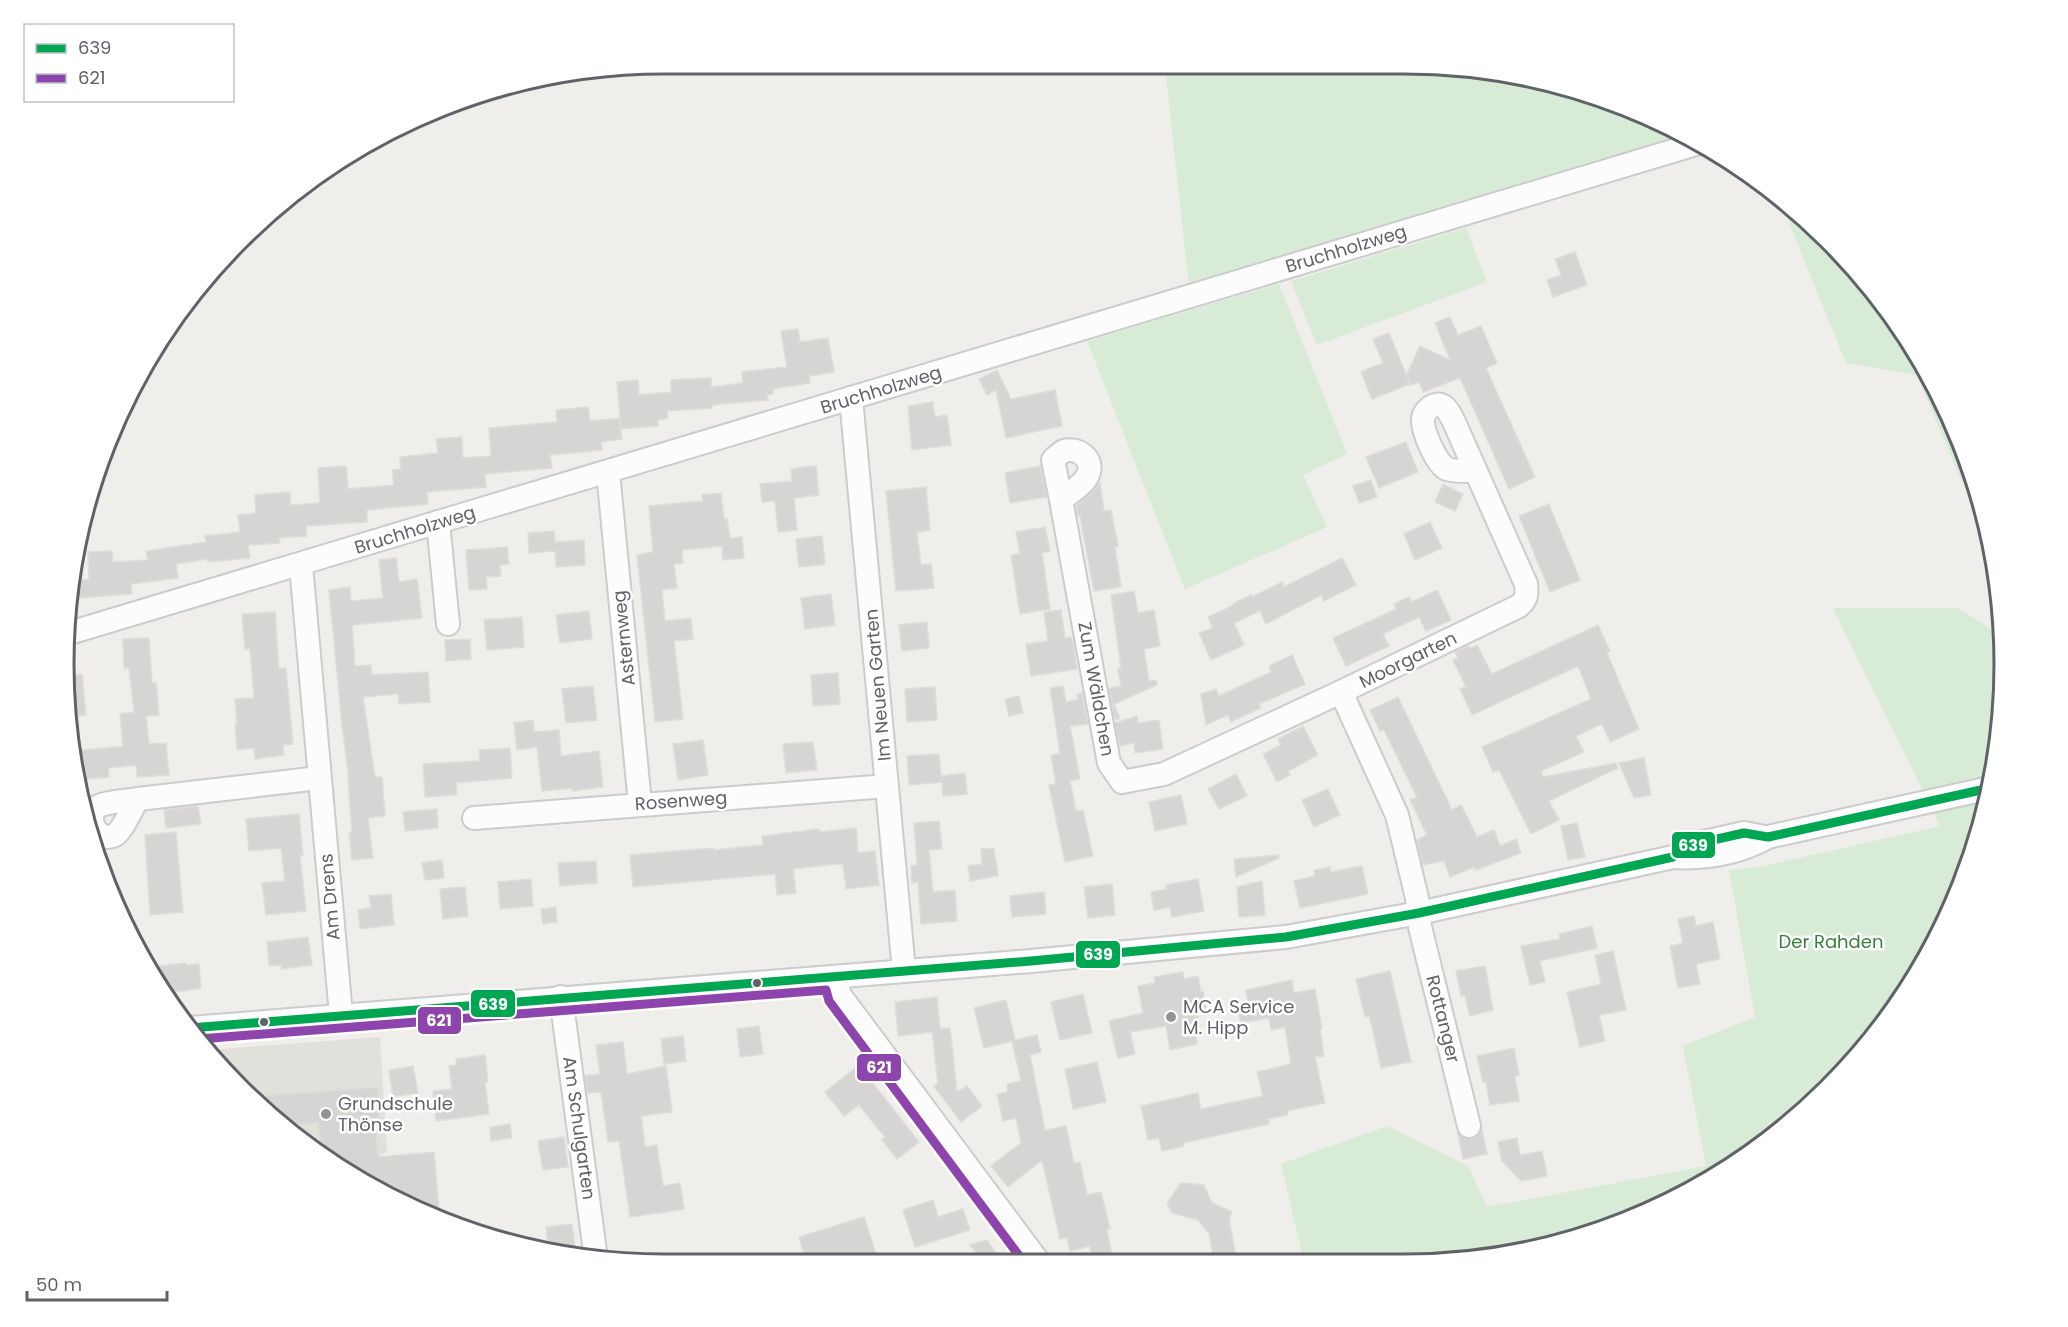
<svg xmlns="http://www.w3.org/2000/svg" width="2068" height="1327" font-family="Poppins,sans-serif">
<rect width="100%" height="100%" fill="#efeeea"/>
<path fill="#e2e0da" d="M380,1037L387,1152L368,1162L370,1181L298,1140L239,1088L222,1068L220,1049Z"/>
<g fill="#d8ebd6">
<path d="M1165,68H1483L1635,109L1696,144L1189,286Z"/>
<path d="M1778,195L1856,268L1925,364L1973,471L1979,496L1962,482L1917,375L1846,363Z"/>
<path d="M1466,228L1487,282L1317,345L1291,281Z"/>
<path d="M1279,284L1347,454L1303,475L1327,527L1185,589L1087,341Z"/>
<path d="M1833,608H1958L2002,636L2004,703L1984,819L1943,929L1881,1029L1800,1115L1704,1184L1597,1232L1444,1263L1304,1262L1281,1164L1387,1126L1468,1166L1487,1207L1706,1166L1683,1046L1755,1017L1729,870L1759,867L1940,826Z"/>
</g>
<g fill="#d6d5d3" stroke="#deddd9" stroke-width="1.5">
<path d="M1575,252L1587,285L1553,297L1547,280L1561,275L1555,259Z"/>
<path d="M1450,317L1458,335L1481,326L1497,363L1486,368L1535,477L1509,489L1460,378L1423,392L1419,382L1411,385L1407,374L1420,346L1450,360L1435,323Z"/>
<path d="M798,329L800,342L828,338L834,372L809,376L810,383L773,389V394L767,395L768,400L712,405V408L667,411L668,418L658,420V426L621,429L617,382L638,380L639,395L671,392V380L711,378V387L743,383L742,372L787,367L781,331Z"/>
<path d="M1389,333L1410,384L1372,399L1361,372L1383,363L1373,339Z"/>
<path d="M997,370L1011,399L1055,390L1062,426L1006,438L996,390L987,395L979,379Z"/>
<path d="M933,402L935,417L947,415L951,445L912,450L908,406Z"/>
<path d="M588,407L590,421L619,418L622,439L601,442L602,450L550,455L552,468L485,474L486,487L427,492L428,504L367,510V522L306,526L307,536L279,538L280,543L248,545L250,558L208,562V559L176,564L178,578L131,584L132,594L79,598L78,580L89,579L88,552L112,551L113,562L148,560L146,551L206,542L205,536L240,532L238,515L256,513L255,495L290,492L291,505L320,503L318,468L346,466L348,489L394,485L392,470L401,469L400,457L438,453L436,439L462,437L463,458L491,456L489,428L557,422L556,410Z"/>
<path d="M1406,442L1418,472L1379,488L1366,457Z"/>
<path d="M816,466L819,495L794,498L797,530L778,532L775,501L762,502L760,484L792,481L791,469Z"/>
<path d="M1040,466L1047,497L1010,503L1005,473Z"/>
<path d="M1371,480L1377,497L1359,503L1353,486Z"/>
<path d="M1100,482L1104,511L1111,510L1118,546L1115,547L1121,587L1094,591L1080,516H1078L1076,506L1091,493Z"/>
<path d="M1443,484L1463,494L1455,511L1435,502Z"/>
<path d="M926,487L930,530L917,532L921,565L931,564L934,588L896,591L886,491Z"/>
<path d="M721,493L724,519H727L730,538L742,537L744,558L723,560L722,546L682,550L683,563L674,564L677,588L662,590L665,621L691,618L693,639L674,641L683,719L655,722L637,555L653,552L649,506L703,501L702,495Z"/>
<path d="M1549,504L1580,580L1550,592L1519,516Z"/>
<path d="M1430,522L1442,548L1415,560L1404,534Z"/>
<path d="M1045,527L1050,551L1042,553L1050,609L1020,614L1011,555L1020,553L1016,532Z"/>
<path d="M554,531L555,542L584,540L585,565L556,567L555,551L529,553L528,533Z"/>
<path d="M822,536L825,564L799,567L796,539Z"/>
<path d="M507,547L509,564L500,565L501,576L486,577L487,589L469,590L466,550Z"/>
<path d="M396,558L399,582L417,579L422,618L352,625L355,666L371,665L372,675L428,672L430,702L399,704L398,694L363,697L375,777H382L385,816L368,818L373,858L352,860L349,833L352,832L348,779H349L342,725L329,590L350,587L351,601L383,598L379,560Z"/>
<path d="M1342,558L1356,585L1324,601L1321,595L1266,624L1260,611L1234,623L1244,645L1211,660L1199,633L1213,628L1208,617L1234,605L1233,604L1251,595L1252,597L1282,582L1284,587Z"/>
<path d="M1437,590L1451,620L1426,631L1419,617L1383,634L1389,646L1346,666L1333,638L1396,609L1394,604L1409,597L1412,602Z"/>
<path d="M1134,591L1138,613L1154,610L1160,646L1144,649L1149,681L1156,680L1157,685L1114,704L1120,719H1115L1109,688L1121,686L1118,669L1121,668L1111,595Z"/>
<path d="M831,594L835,625L805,629L801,598Z"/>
<path d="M1061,610L1065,638L1072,637L1077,669L1031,676L1026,644L1048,641L1044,612Z"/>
<path d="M589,611L592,639L560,643L556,615Z"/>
<path d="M275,612L279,669L286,668L293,744L283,745L284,755L255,759L254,748L237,750L235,724H237L235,699L254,698L250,649H245L242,614Z"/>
<path d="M522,617L524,647L487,650L484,620Z"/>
<path d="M927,622L929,648L902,651L899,625Z"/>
<path d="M1598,625L1610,651L1607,653L1639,729L1610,742L1602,724L1576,736L1584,752L1541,771L1543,777L1616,763L1618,768L1549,801L1559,820L1531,834L1499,770L1493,772L1482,747L1591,699L1578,666L1472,715L1460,689L1466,687L1453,660L1458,658L1455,652L1468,646L1470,649L1477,645L1492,674Z"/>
<path d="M149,638L152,683L156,682L159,715L146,716L149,744L166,743L169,775L137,777L136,765L108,768L109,777L78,780L75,751L123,746L120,714L134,712L129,668H124L123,639Z"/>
<path d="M470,639L471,659L446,661L445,640Z"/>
<path d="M1292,655L1305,684L1259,704L1261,708L1231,722L1228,715L1206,725L1201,694L1216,689L1219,696L1271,672L1269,666Z"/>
<path d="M838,673L840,704L813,706L811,675Z"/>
<path d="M82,674L86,715L70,716L65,676Z"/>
<path d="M593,686L597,720L566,723L562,689Z"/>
<path d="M1063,686L1066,702L1078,700L1077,694L1082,693L1088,724L1070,726L1080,779L1070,781L1076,811L1083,810L1093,856L1065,862L1049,785L1056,784L1051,755L1060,753L1050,688Z"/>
<path d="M935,687L937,720L907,722L905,689Z"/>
<path d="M1019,696L1023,713L1009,716L1005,699Z"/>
<path d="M1398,697L1452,810L1461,805L1477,837L1494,830L1500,846L1516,839L1521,853L1476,870L1474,867L1450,877L1444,861L1423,865L1417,840L1427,835L1410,800L1417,797L1384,730L1380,731L1370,710Z"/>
<path d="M1137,716L1138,723L1159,720L1163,749L1135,753L1134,743L1120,746L1115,723Z"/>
<path d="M533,720L534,732L559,730L561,756L599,751L603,787L572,791V788L542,791L537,747L517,750L514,723Z"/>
<path d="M1303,726L1318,755L1288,771L1290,775L1277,782L1263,754L1281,745L1278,739Z"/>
<path d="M703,740L708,775L678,780L673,744Z"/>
<path d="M813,742L817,770L786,773L783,744Z"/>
<path d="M510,748L512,778L456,783L457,795L425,797L423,764L480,761L479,750Z"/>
<path d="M939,754L941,776L965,773L967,794L943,796L942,779V782L909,785L907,756Z"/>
<path d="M1644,758L1651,795L1634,798L1619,763Z"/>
<path d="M1236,774L1247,796L1219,809L1208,789Z"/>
<path d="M1328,789L1340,815L1314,827L1302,800Z"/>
<path d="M1181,795L1187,824L1155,831L1149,802Z"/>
<path d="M198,806L201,824L166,828L164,810Z"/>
<path d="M437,809L438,828L405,831L403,812Z"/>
<path d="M299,814L303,855H300L306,911L266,915L262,883L285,881L281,848L249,851L246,819Z"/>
<path d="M939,821L942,849L929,850L933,892L955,890L957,921L921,924L918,882L912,883L911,866L917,865L914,823Z"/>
<path d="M1577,823L1585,857L1568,860L1561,826Z"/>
<path d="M856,828L858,853L875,851L879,885L846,889L843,864H836L793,869L796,893L777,895L775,874L633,887L630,855L714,848V850L763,845L762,836L819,829V832Z"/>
<path d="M176,832L183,912L150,915L145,835Z"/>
<path d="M994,848L998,876L970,881L968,866L982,864L981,849Z"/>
<path d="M1278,855L1279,858L1236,877L1234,859Z"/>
<path d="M442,860L444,878L425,880L422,863Z"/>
<path d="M596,861L597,883L560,886L558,863Z"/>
<path d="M1362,866L1368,894L1300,908L1294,881L1315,876L1314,870L1330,867L1331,872Z"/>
<path d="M531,879L533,906L500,909L498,882Z"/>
<path d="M1198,879L1204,911L1172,917L1170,907L1154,910L1151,892L1167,889L1166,885Z"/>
<path d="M1262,881L1265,915L1239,917L1237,887Z"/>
<path d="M1112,884L1115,915L1088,918L1084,887Z"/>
<path d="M465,887L468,916L443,919L440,889Z"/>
<path d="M1044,892L1046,914L1012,917L1010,896Z"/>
<path d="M391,894L394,925L360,929L358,910L371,908L369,896Z"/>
<path d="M556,907L557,922L543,924L541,909Z"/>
<path d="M1694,916L1696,926L1713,922L1720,959L1696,964L1700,984L1678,988L1670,946L1683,943L1678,919Z"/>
<path d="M1592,926L1597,948L1540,961L1545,982L1530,985L1521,946L1560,939L1559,934Z"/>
<path d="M308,937L312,965L282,969L281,965L269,966L267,942Z"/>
<path d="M1613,951L1626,1010L1599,1015L1605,1041L1580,1047L1567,992L1601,984L1595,955Z"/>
<path d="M186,963V965L199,964L201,988L162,994L159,966Z"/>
<path d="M1485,966L1493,1010L1470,1016L1465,996H1461L1456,971Z"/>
<path d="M1390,971L1411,1062L1381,1068L1373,1031L1369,1016L1365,1017L1356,979Z"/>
<path d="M1183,972L1184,979L1198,976L1201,992L1203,991L1206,1008L1196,1009L1200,1026L1194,1027L1197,1044L1170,1050L1166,1026L1130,1032L1135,1054L1118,1058L1109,1021L1143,1013L1138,986L1155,983L1154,977Z"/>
<path d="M1292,980L1294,993L1315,989L1322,1029H1320L1324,1056L1315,1057L1325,1103L1287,1111L1288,1115L1268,1119L1269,1124L1183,1143L1184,1146L1162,1151L1159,1138L1148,1140L1141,1106L1198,1093L1201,1109L1263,1096L1257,1072L1291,1064L1285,1027L1271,1030L1269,1018L1241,1023L1237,1005L1248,1003L1246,990Z"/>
<path d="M1083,994L1092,1033L1060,1040L1051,1002Z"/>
<path d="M937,997L940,1029L950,1028L957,1092L967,1086L982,1106L961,1122L934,1086L938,1083L932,1032L898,1036L895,1002Z"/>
<path d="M1006,1000L1015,1040L1037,1035L1041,1052L1030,1055L1045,1130L1066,1126L1074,1163L1080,1162L1087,1195L1101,1192L1110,1228L1107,1229L1113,1260L1092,1261L1090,1246L1070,1251L1067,1238L1060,1239L1042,1160L1008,1187L991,1166L1021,1143L1016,1118L1003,1121L997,1094L1008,1092L1007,1084L1021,1081L1012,1041L984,1048L974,1008Z"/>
<path d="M759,1026L763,1054L740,1057L737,1029Z"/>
<path d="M683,1036L686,1061L664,1064L661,1039Z"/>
<path d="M623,1042L627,1074L666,1066L672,1112L641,1116L645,1147L657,1145L663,1186L680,1183L684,1209L630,1217L619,1141L608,1142L601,1092L587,1093L585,1076L600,1074L596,1045Z"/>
<path d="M1514,1048L1519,1075L1515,1076L1519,1101L1490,1105L1486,1082H1483L1477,1056Z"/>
<path d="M485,1055L488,1082H485L489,1114L436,1121L433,1091L452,1089L449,1066L457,1065L456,1059Z"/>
<path d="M1097,1062L1106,1102L1073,1109L1065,1069Z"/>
<path d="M859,1065L919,1142L897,1159L882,1140L885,1137L859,1105L844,1116L825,1092Z"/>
<path d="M413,1066L418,1093L393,1097L389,1070Z"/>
<path d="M378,1087L380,1118L375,1119L378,1157L434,1152L440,1220L433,1218L321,1153L318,1123L282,1126L261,1107L260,1096Z"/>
<path d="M510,1124L512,1138L491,1141L490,1127Z"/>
<path d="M1482,1130L1487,1154L1463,1159L1458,1133L1465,1139H1472L1478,1136Z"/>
<path d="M564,1137L568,1167L543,1170L538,1141Z"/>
<path d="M1517,1138L1520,1155L1542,1151L1547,1176L1521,1181L1502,1161L1498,1142Z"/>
<path d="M1181,1183L1204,1185L1212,1203L1232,1212L1229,1219L1237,1262H1214L1209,1233L1198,1220L1172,1213L1167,1203Z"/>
<path d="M933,1200L938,1217L963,1209L970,1230L915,1247L903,1210Z"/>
<path d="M864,1217L877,1257L866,1260H806L799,1237Z"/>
<path d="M572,1224L576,1256L549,1249L546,1227Z"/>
<path d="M987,1240L996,1254L986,1261H983L970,1245Z"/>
</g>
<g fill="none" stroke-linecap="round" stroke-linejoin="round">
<g stroke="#cbcccc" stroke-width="26">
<g id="minor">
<path d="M851,398L904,971"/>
<path d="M608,472L640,804"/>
<path d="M1061,500L1053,460C1056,457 1060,453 1064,451C1077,447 1093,458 1089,472C1086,484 1070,492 1061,500L1109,763L1122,782L1164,774L1341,692L1519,606C1527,599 1527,595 1526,584L1454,422C1451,416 1449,410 1443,406C1435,401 1424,410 1423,419C1422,431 1437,465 1447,469C1456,472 1467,471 1476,471"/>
<path d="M438,522L448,624"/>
<path d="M301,565L341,1015"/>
<path d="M66,634L1696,144"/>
<path d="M1341,692L1397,815L1417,898L1420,927L1469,1126"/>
<path d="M138,799C132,808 122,831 115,835C96,845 82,812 101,805C112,801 126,801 138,799L319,778"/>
<path d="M474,818L887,786"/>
<path d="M1690,847L1695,844L1744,833L1760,836"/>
<path d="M837,977L839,994L1038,1261"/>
<path d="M561,997L596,1259"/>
<path d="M190,1028L1031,961L1286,937L1419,913L1673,857C1707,859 1738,854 1768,837L1990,788"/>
</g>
</g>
<use href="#minor" stroke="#fdfcfc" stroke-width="22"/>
<g stroke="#fff" stroke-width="14">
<path id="bus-1" d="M190,1028L1031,961L1286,937L1419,913L1673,857L1695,844L1744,833L1768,837L1990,788"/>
</g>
<g stroke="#fff" stroke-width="14">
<path id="bus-2" d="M199,1039L826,990L829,1001L1023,1261"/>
</g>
<use href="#bus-1" stroke="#00a651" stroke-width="9"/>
<use href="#bus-2" stroke="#8e44ad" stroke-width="9"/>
</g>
<g fill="#5f6368" stroke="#fff" stroke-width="2">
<circle cx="757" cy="983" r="5"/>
<circle cx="264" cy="1022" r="5"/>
</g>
<g fill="#919496" stroke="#fff" stroke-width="2">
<circle cx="1171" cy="1017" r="6"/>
<circle cx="326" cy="1114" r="6"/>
</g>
<g text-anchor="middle" stroke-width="5" stroke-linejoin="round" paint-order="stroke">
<g font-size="18" fill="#5f6368" stroke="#fff">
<text transform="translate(1346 249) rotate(-17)" y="6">Bruchholzweg</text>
<text transform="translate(881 390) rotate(-17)" y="6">Bruchholzweg</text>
<text transform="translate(415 530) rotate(-17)" y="6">Bruchholzweg</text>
<text transform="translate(624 638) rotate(-96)" y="6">Asternweg</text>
<text transform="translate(1408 660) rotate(-26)" y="6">Moorgarten</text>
<text transform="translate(878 685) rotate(-95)" y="6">Im Neuen Garten</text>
<text transform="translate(1096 689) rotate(80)" y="6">Zum Wäldchen</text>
<text transform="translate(681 801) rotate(-4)" y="6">Rosenweg</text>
<text transform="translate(330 897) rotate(-95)" y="6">Am Drens</text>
<text transform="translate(1443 1019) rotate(76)" y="6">Rottanger</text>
<text transform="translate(579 1128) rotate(82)" y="6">Am Schulgarten</text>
</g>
<g font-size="18" fill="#348238" stroke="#fff">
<text x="1831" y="948">Der Rahden</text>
</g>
<g font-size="18" fill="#5f6368" stroke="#fff" text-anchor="start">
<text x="1183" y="1013">MCA Service<tspan x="1183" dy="21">M. Hipp</tspan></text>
<text x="338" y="1110">Grundschule<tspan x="338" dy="21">Thönse</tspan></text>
</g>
</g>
<path d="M0 0H2068V1327H0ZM664 74H1404A590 590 0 0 1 1994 664V664A590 590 0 0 1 1404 1254H664A590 590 0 0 1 74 664V664A590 590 0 0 1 664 74Z" fill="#fff" fill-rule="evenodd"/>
<path fill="none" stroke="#5f6368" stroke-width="3" d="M664 74H1404A590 590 0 0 1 1994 664V664A590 590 0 0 1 1404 1254H664A590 590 0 0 1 74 664V664A590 590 0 0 1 664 74Z"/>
<g stroke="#fff" stroke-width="2">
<rect x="1671" y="831" width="45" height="28" rx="6" fill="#00a651"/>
<rect x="1075" y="940" width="46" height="29" rx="6" fill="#00a651"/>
<rect x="470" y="989" width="46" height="29" rx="6" fill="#00a651"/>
<rect x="417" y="1006" width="45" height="29" rx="6" fill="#8e44ad"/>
<rect x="856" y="1053" width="46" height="29" rx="6" fill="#8e44ad"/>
</g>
<g font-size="16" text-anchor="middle" font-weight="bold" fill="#fff">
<text x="1693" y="851">639</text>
<text x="1098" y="960">639</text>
<text x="493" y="1010">639</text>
<text x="439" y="1026">621</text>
<text x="879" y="1073">621</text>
</g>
<rect x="24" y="24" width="210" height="78" fill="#ffffff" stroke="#bfc1c3" stroke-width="1.5"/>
<rect x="36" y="44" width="30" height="9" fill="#00a651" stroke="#bfc1c3" stroke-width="1.5"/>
<text x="78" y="54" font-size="18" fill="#5f6368">639</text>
<rect x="36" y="74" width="30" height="9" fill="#8e44ad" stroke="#bfc1c3" stroke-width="1.5"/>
<text x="78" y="84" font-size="18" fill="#5f6368">621</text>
<path d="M27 1291v9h140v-9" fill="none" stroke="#5f6368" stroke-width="3"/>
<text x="36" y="1291" font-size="18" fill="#5f6368" stroke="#ffffff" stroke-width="4.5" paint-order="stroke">50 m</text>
</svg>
